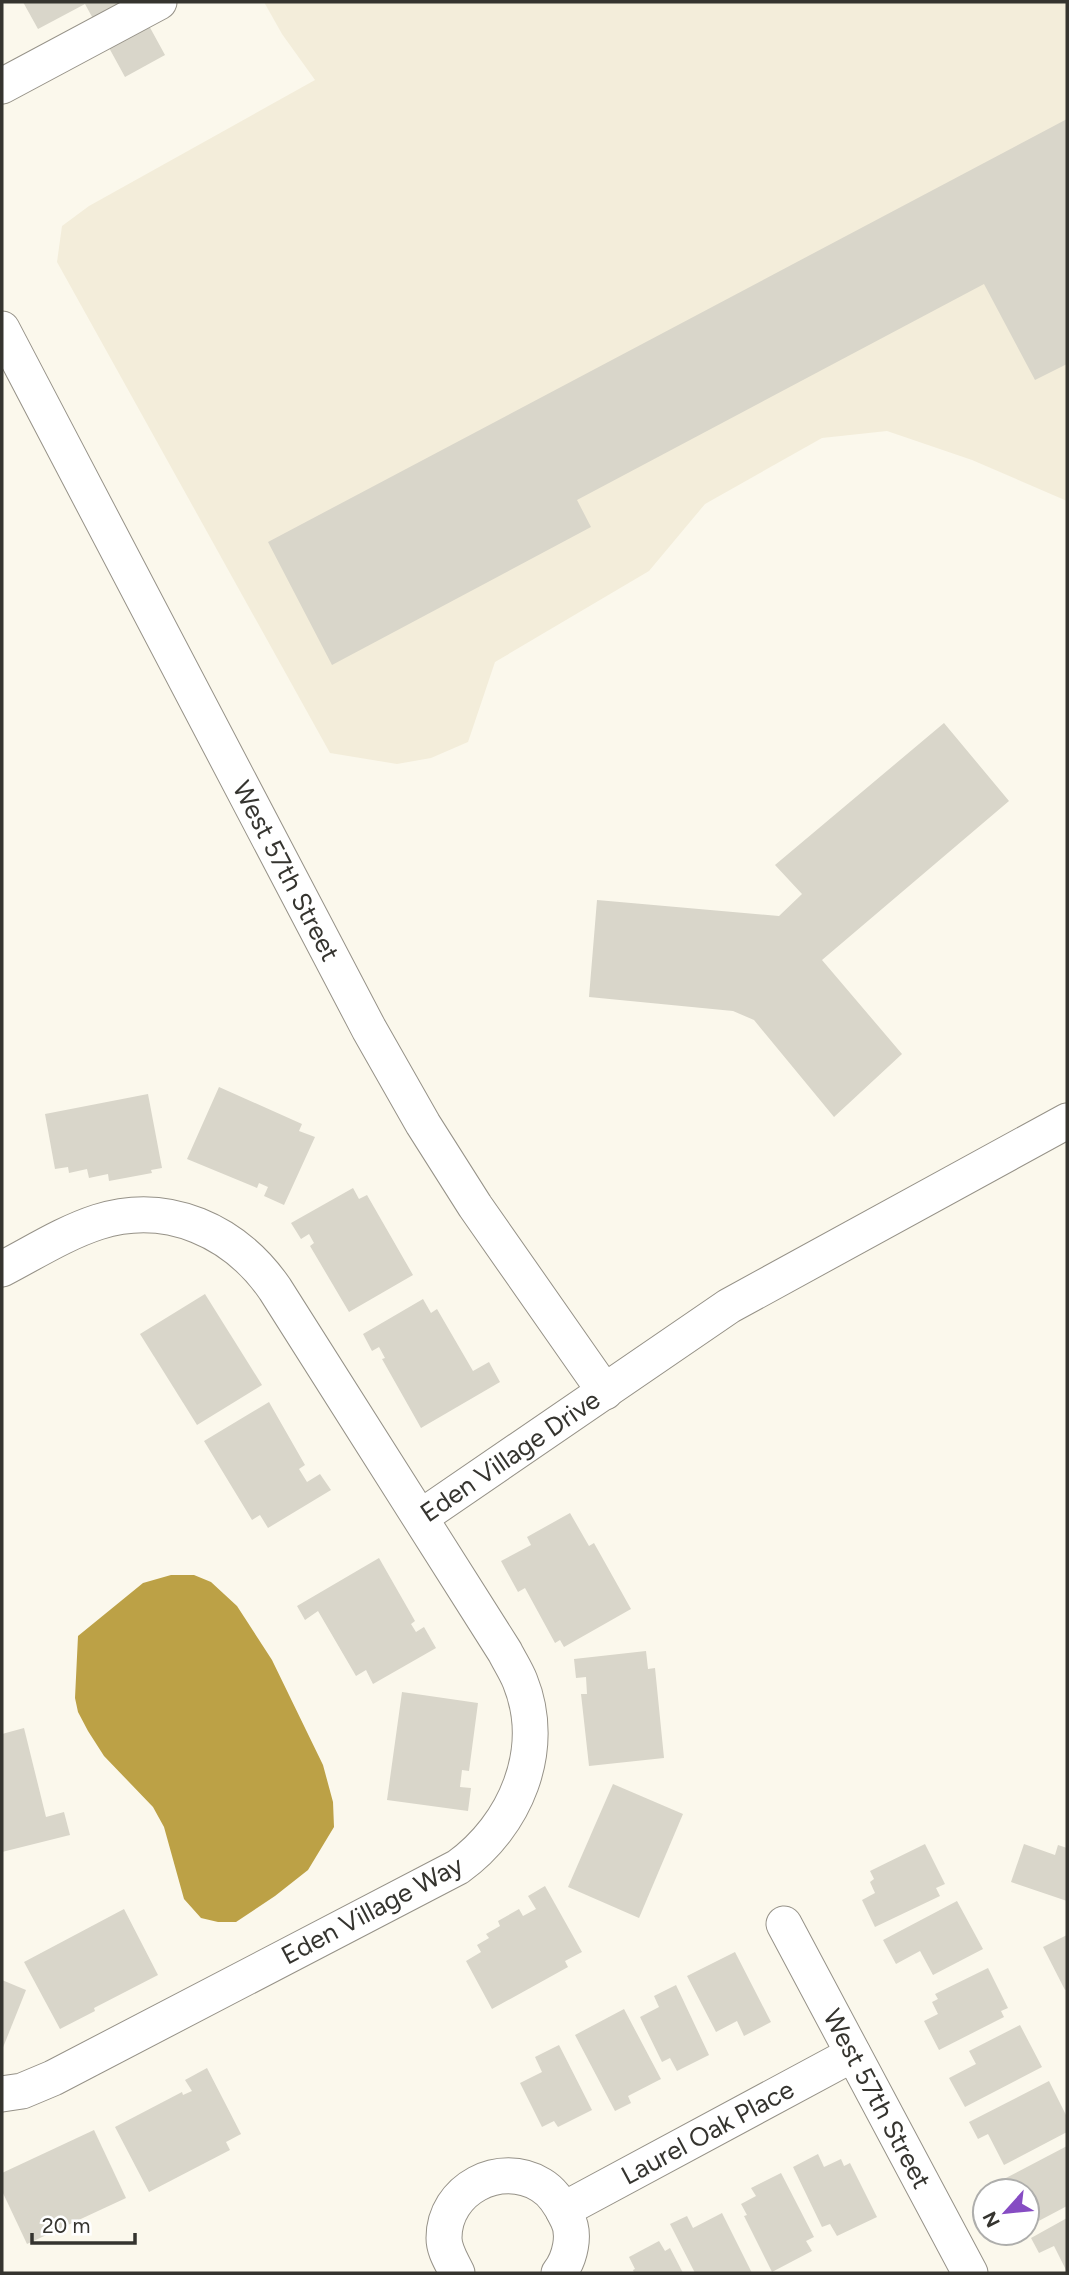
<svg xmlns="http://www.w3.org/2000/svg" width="1069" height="2275" font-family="Figtree,sans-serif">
<rect width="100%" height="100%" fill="#fbf8ec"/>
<path fill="#f3edda" d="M264,2H1067V501L972,460L887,431L822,438L705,504L649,571L495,662L468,742L431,758L397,764L330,753L57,262L62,226L89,206L315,80L282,34Z"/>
<path fill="#bca146" d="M171,1575H194L211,1582L237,1606L272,1660L323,1765L333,1802L334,1827L308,1870L275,1896L236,1922H218L201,1918L184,1899L164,1827L153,1807L104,1756L88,1731L78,1712L75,1698L78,1636L143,1583Z"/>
<g fill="#d9d6ca">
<path d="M23,2H136L165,55L125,77L85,4L38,29Z"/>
<path d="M1067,119V364L1035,380L984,284L577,500L591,527L332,665L268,542Z"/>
<path d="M944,723L1009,801L822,960L902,1054L834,1117L754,1020L733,1011L589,997L597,900L779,916L802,894L775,865Z"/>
<path d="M219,1087L302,1124L299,1131L315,1137L284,1205L264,1196L268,1187L259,1183L257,1188L187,1159Z"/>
<path d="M148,1094L162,1168L151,1170L152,1173L109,1181L108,1174L89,1178L87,1169L69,1173L68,1167L55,1169L45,1114Z"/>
<path d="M353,1188L359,1199L367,1195L413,1275L349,1312L310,1246L314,1243L309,1234L301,1239L291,1223Z"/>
<path d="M205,1294L262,1385L197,1425L140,1334Z"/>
<path d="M423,1299L431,1313L437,1309L473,1371L489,1362L500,1382L421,1428L382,1359L385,1358L379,1347L372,1351L363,1334Z"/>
<path d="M269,1402L305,1465L299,1469L307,1482L320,1474L331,1490L268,1528L260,1515L252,1520L204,1441Z"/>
<path d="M570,1513L589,1546L594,1543L631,1609L564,1647L560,1640L555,1643L525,1588L518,1592L501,1561L531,1545L527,1537Z"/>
<path d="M379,1558L415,1621L411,1624L416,1632L424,1627L436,1648L373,1684L366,1670L356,1676L318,1611L305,1620L297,1606Z"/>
<path d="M646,1651L648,1669L655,1668L664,1758L589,1766L581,1694H587L586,1677L576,1678L574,1659Z"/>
<path d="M402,1692L478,1703L469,1771L462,1770L460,1787L471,1788L468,1811L387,1800Z"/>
<path d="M24,1728L46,1817L64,1812L70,1835L2,1852V1734Z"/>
<path d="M613,1784L683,1814L639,1918L568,1887Z"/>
<path d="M925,1844L945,1884L936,1888L940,1896L875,1927L862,1900L875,1893L870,1882L874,1879L870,1871Z"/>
<path d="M1024,1844L1055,1855L1058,1845L1067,1848V1901L1011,1882Z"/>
<path d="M545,1886L582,1952L565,1961L568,1967L492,2009L466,1961L481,1952L477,1945L489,1938L486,1934L500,1926L498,1921L519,1909L523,1916L536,1909L528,1896Z"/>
<path d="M957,1901L983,1949L933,1975L920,1951L896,1964L883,1940Z"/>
<path d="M124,1909L158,1975L94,2008L95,2011L60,2029L24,1962Z"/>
<path d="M1067,1935V1989L1065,1990L1043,1947Z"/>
<path d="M735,1952L771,2022L744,2036L737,2021L716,2032L687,1976Z"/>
<path d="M988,1968L1008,2008L1001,2011L1004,2017L939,2050L924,2021L938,2014L932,2002L938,1999L935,1994Z"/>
<path d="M2,1980L26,1990L2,2050Z"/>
<path d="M676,1985L709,2055L677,2071L670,2058L662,2062L640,2017L659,2007L654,1996Z"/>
<path d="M624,2009L661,2079L628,2096L631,2103L615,2111L575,2035Z"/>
<path d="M1020,2025L1042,2067L965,2107L949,2078L976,2064L969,2051Z"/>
<path d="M559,2045L592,2110L558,2127L554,2121L542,2127L520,2083L542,2072L535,2057Z"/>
<path d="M207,2068L241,2134L226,2142L230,2150L149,2192L115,2127L182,2092L183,2095L192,2091L185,2080Z"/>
<path d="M1049,2081L1067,2117V2132L1004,2165L988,2134L978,2139L969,2122Z"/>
<path d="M94,2130L126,2198L27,2244L2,2191V2173Z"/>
<path d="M1067,2146V2206L1033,2224L1027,2213V2191H1008L1002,2180Z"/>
<path d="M818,2154L824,2167L841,2159L844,2166L850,2163L877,2217L837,2236L830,2224L822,2227L793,2167Z"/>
<path d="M781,2173L814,2237L806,2241L812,2251L772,2272L744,2216L747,2215L741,2204L756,2196L751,2188Z"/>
<path d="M722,2213L752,2273H695L670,2224L687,2216L693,2228Z"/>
<path d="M1067,2218V2272L1054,2246L1039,2253L1031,2238Z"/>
<path d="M659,2241L665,2251L670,2248L683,2273H634L633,2270L635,2269L629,2257Z"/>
</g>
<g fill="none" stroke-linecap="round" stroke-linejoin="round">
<g stroke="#969288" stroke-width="37">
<g id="minor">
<path d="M2,86L159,2"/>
<path id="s1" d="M2,329L369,1029L423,1124L475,1206L605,1392"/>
<path d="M2,1269C33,1253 64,1233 98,1222C168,1200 235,1231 275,1289L505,1652C510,1662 516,1671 520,1681C548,1750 515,1826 458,1867L53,2078L22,2091L2,2094"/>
<path id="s2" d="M421,1517L729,1306L1067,1121"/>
<path id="s3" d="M784,1924L970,2273"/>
<path id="s4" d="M563,2210L853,2054"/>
<path d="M457,2273C452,2262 444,2251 444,2238C444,2189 500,2160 541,2185C553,2192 561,2205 567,2218C576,2234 570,2259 559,2273"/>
</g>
</g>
<use href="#minor" stroke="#fff" stroke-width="35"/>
</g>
<g text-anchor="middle" stroke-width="5" stroke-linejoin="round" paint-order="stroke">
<g font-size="26" fill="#35342f" stroke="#fff">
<text dy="9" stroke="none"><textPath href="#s1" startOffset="612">West 57th Street</textPath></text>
<text dy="9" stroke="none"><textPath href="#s2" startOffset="108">Eden Village Drive</textPath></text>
<text transform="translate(372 1910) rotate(-28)" y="9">Eden Village Way</text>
<text dy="9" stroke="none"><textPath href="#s3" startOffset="198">West 57th Street</textPath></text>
<text dy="9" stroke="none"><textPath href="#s4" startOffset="164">Laurel Oak Place</textPath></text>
</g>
</g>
<rect width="1069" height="2275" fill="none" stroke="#35342f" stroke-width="7"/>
<g transform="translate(1006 2212) rotate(243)"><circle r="33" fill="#ffffff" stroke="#aeaeac" stroke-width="2"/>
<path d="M0-5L12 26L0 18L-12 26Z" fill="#864cc3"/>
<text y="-10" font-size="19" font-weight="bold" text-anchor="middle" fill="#35342f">N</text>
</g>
<path d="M32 2233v10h103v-10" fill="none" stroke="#35342f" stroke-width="3.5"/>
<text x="42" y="2233" font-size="21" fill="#35342f" stroke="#ffffff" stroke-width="5" paint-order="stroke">20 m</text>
</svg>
